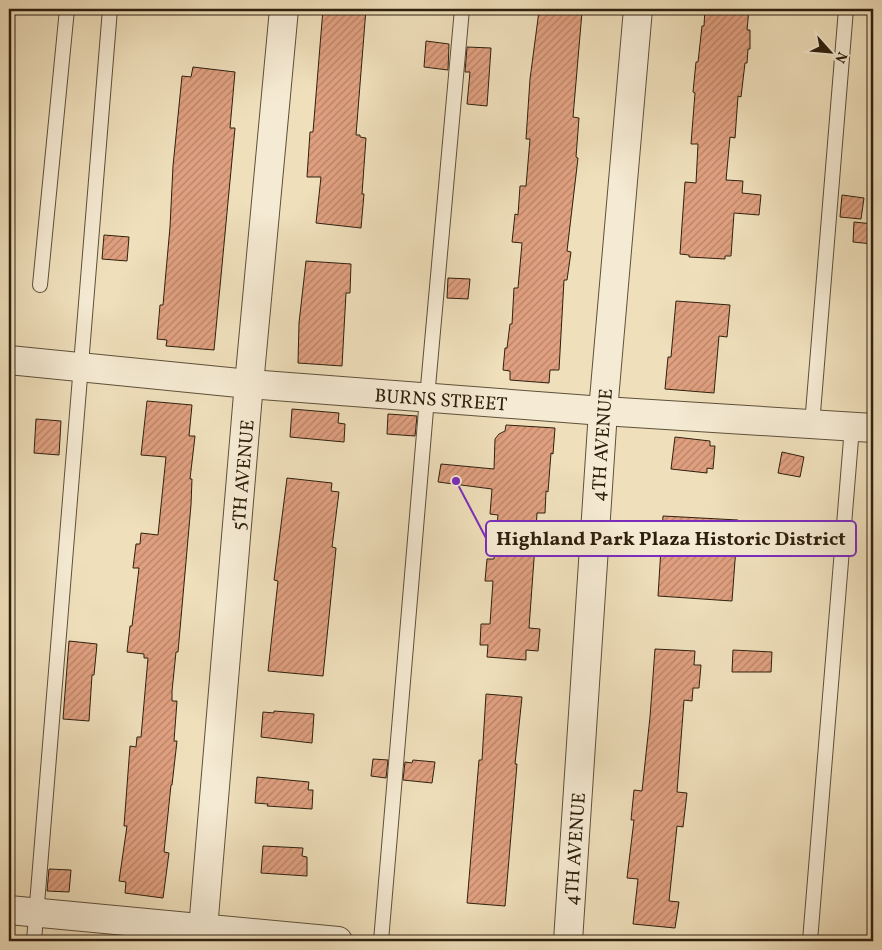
<svg xmlns="http://www.w3.org/2000/svg" width="882" height="950" font-family="Vollkorn,serif">
<defs>
<pattern id="building-hatch" width="6" height="6" patternUnits="userSpaceOnUse" patternTransform="scale(1.25)"><rect width="6" height="6" fill="#e0a080"/><path d="M-1 1l2-2M0 6l6-6M5 7l2-2" fill="none" stroke="#b68267"/></pattern>
</defs>
<rect width="100%" height="100%" fill="#efdfbb"/>
<filter id="stains"><feTurbulence type="fractalNoise" baseFrequency=".004" numOctaves="4"/><feColorMatrix values="0 0 0 0 .2 0 0 0 0 .09 0 0 0 0 .02 0 0 0 .5 -.17"/></filter>
<radialGradient id="worn" r=".72"><stop offset=".6" stop-color="#630" stop-opacity="0"/><stop offset="1" stop-color="#630" stop-opacity=".3"/></radialGradient>
<g fill="url(#building-hatch)" stroke="#2e200e">
<path d="M323,9H366L356,135H360V137L366,138L362,194H364L361,228L316,223L321,177H307L310,132H313Z"/>
<path d="M543,9L582,12L573,117L579,118L576,157L578,158L567,251L571,252L567,280H564L559,370H550L549,383L510,380V371L503,370L505,348H507L510,324H512L514,288H518L522,243L512,242L515,214L518,215L520,186H526L530,139H526L530,79L539,11H543Z"/>
<path d="M705,9H749L747,30H750V49H748L747,63H745L741,97L738,96L735,138L730,137L726,180L743,181L742,193L761,195L759,215L734,213L731,256H725V259L689,257V255L680,254L685,182L696,183L698,144H691L695,93L693,92L696,62H698L702,26H704Z"/>
<path d="M426,41L449,44L448,70L424,67Z"/>
<path d="M467,47L491,48L487,106L467,104L470,72H465Z"/>
<path d="M193,67L235,72L230,128H235L214,350L166,346L167,340L157,339L160,305H163L170,227L173,166L182,76L191,77Z"/>
<path d="M842,195L864,198L861,219L840,217Z"/>
<path d="M854,222L873,224V244L853,242Z"/>
<path d="M104,235L129,237L127,261L102,259Z"/>
<path d="M306,261L351,264L350,293H346L342,366L298,363L299,323Z"/>
<path d="M448,278L470,279L468,299L447,298Z"/>
<path d="M676,301L730,305L727,337L719,336L714,393L665,389L668,357H671Z"/>
<path d="M147,401L192,405L189,436H195L190,479H192L191,505L178,652H176L172,691V701H177L174,741H177L172,785H171L164,852L169,853L163,898L125,893L126,882L119,881L127,826H124L130,746L136,747L137,737H141L148,658H144V654L127,652L130,626H132L139,568H133L136,544H140L141,533L158,535L166,457L141,455Z"/>
<path d="M292,409L339,413L338,423L345,424L344,442L290,437Z"/>
<path d="M388,414L417,416L415,436L387,434Z"/>
<path d="M36,419L61,421L59,455L34,453Z"/>
<path d="M506,425L555,428L553,454L551,453L548,492L546,491L545,513H537L535,545L529,628L540,629L538,651L526,650V660L487,657L488,645H480L481,624H490L493,581H485L487,559H494L498,515L490,514L492,489L438,482L441,464L494,469L495,439L499,434L505,431Z"/>
<path d="M675,437L710,441V446H715L713,469L707,468V473L671,469Z"/>
<path d="M782,452L804,457L800,477L778,473Z"/>
<path d="M287,478L332,483L331,491L339,492L332,547L336,548L323,676L268,671L278,581L274,580Z"/>
<path d="M663,516L738,520L732,601L658,596Z"/>
<path d="M69,641L97,644L94,675H92L89,721L63,719Z"/>
<path d="M655,649L695,651L694,665H701L699,688H693L692,701L684,700L677,792L687,793L683,827L677,826L669,901L679,902L675,928L633,924L638,879L627,878L634,820H631L634,790L642,791L650,717Z"/>
<path d="M733,650L772,652L771,672H732Z"/>
<path d="M486,694L522,697L515,764H517L505,906L467,903L479,760H482Z"/>
<path d="M274,711L314,714L312,743L261,737L263,712L274,713Z"/>
<path d="M373,759L388,760L386,778L371,776Z"/>
<path d="M413,760L435,762L432,783L403,780L405,762L412,763Z"/>
<path d="M257,777L309,782L308,790H313L312,809L267,806L268,804L255,803Z"/>
<path d="M263,846L303,848L302,856L307,857V876L261,873Z"/>
<path d="M49,869L71,870L69,892L47,891Z"/>
</g>
<g fill="none" stroke-linecap="round" stroke-linejoin="round">
<g stroke="#5e5039" stroke-width="16">
<g id="lane">
<path d="M40,285L67,9"/>
<path d="M812,425L846,9"/>
<path d="M34,941L110,9"/>
<path d="M381,941L427,398L462,9"/>
<path d="M810,941L852,427"/>
</g>
</g>
<g stroke="#5e5039" stroke-width="30">
<g id="street">
<path d="M9,360L249,384L603,411L873,428"/>
<path d="M9,910L338,941"/>
<path d="M202,941L247,406L284,9"/>
<path d="M568,941L603,411L638,9"/>
</g>
</g>
<use href="#lane" stroke="#f5ead3" stroke-width="14"/>
<use href="#street" stroke="#f5ead3" stroke-width="28"/>
</g>
<g text-anchor="middle" stroke-width="4" stroke-linejoin="round" paint-order="stroke">
<g font-size="19" fill="#2e200e" stroke="#f5ead3">
<text transform="translate(441 399) rotate(4)" y="7">BURNS STREET</text>
<text transform="translate(601 445) rotate(-86)" y="7">4TH AVENUE</text>
<text transform="translate(242 475) rotate(-85)" y="7">5TH AVENUE</text>
<text transform="translate(574 849) rotate(-86)" y="7">4TH AVENUE</text>
</g>
</g>
<path fill="none" stroke="#7b2cbf" stroke-width="2" d="M456 481L486 538"/>
<circle fill="#7b2cbf" stroke="#f5ead3" stroke-width="2" cx="456" cy="481" r="5"/>
<rect fill="#f5ead3" stroke="#7b2cbf" stroke-width="2" x="486" y="521" width="370" height="35" rx="5"/>
<g font-size="20" text-anchor="middle" font-weight="bold" fill="#2e200e">
<text x="671" y="545">Highland Park Plaza Historic District</text>
</g>
<rect width="882" height="950" fill="none" stroke="#efdfbb" stroke-width="30"/>
<rect x="10" y="10" width="862" height="930" fill="none" stroke="#2e200e" stroke-width="2.5"/>
<rect x="15" y="15" width="852" height="920" fill="none" stroke="#2e200e"/>
<g transform="translate(830 52) rotate(117)" stroke="#f5ead3" stroke-width="4" paint-order="stroke">
<path d="M0-4L9 19L0 12L-9 19Z" fill="#2e200e"/>
<text y="-8" font-size="14" font-weight="bold" text-anchor="middle" fill="#2e200e">N</text>
</g>
<rect width="100%" height="100%" filter="url(#stains)"/>
<rect width="100%" height="100%" fill="url(#worn)"/>
</svg>
